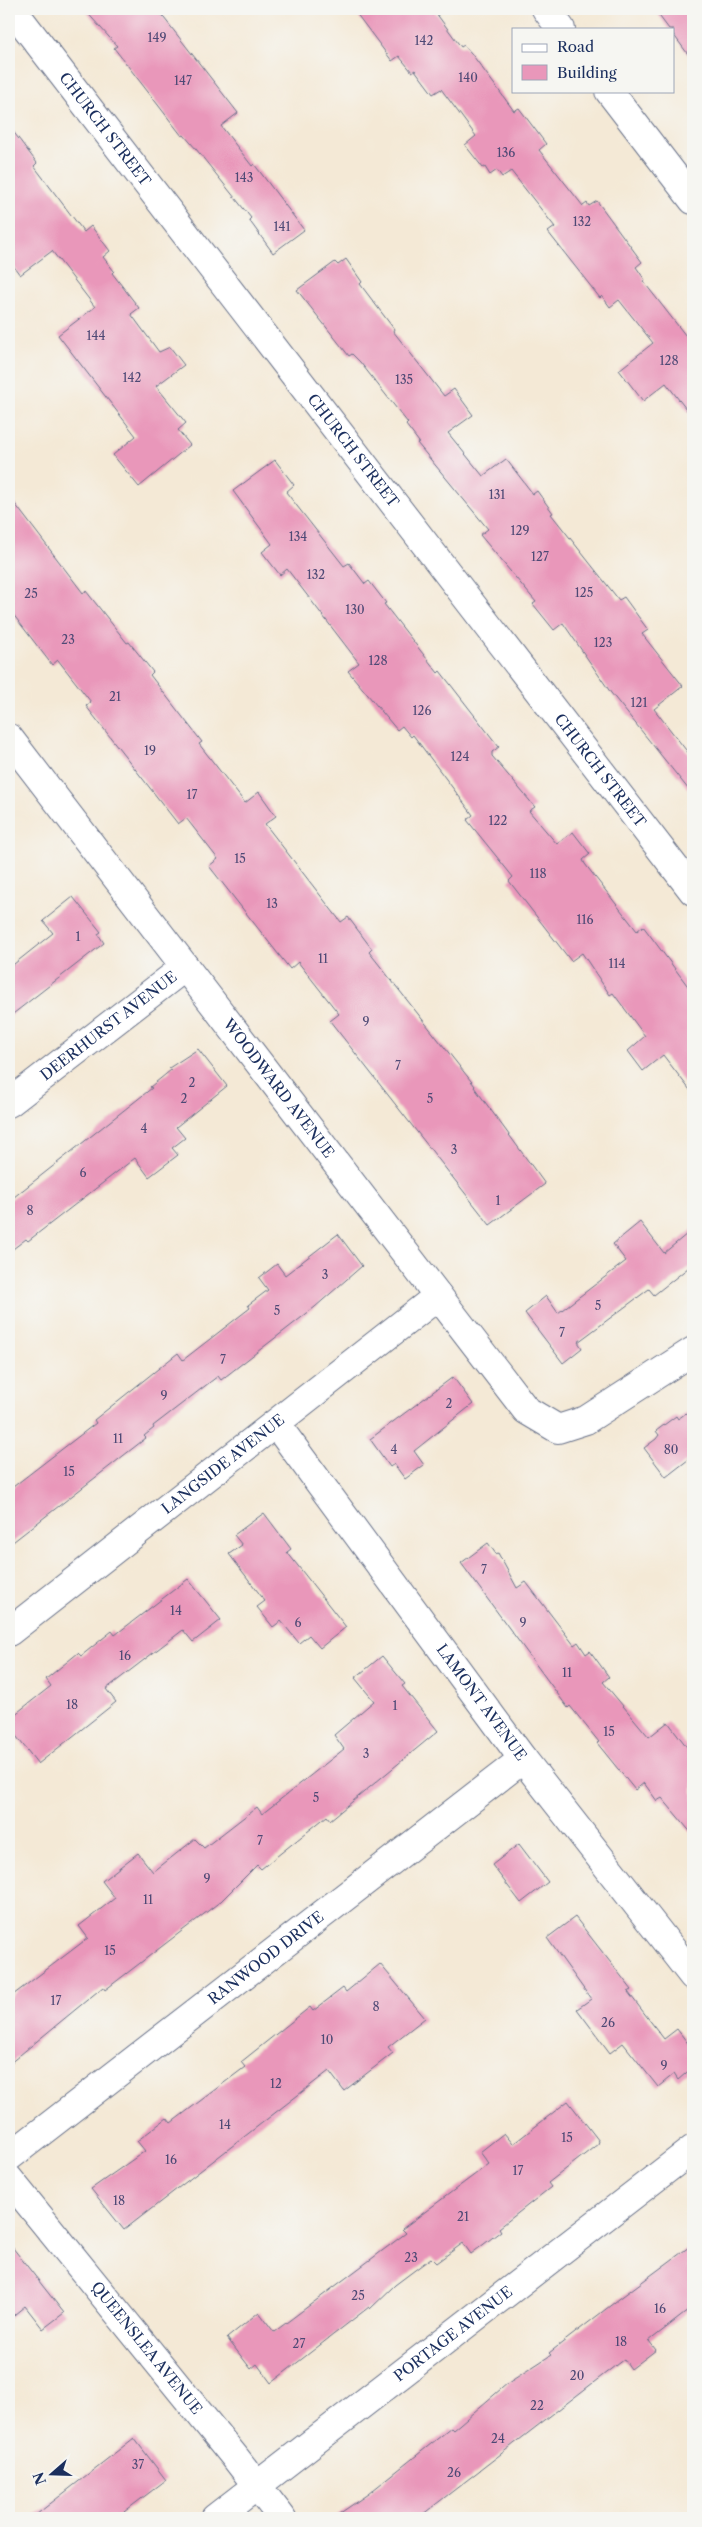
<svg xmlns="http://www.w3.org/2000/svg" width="702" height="2527" font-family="'Libre Caslon Text',serif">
<rect width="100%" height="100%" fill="#f6f6f2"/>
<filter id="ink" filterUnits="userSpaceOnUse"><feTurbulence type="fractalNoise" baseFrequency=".02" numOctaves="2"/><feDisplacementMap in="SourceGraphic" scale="10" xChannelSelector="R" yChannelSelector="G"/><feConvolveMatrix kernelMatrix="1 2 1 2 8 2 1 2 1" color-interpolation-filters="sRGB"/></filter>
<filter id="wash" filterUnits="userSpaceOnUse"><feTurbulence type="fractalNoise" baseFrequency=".0096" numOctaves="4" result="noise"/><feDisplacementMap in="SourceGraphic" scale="20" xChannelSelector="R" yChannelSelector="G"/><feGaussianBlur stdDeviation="1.12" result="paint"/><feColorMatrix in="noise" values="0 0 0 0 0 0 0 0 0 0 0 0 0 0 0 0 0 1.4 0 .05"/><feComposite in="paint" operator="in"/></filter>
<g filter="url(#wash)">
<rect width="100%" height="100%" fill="#f4e9d6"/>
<g id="blocks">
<g fill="#e997ba">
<path d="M84,9H157L238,113L221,126L252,166L254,164L304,230L273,253L249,220L251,218L196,149L184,135L182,136L114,48L117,46Z"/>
<path d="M353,9H433L461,47L464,45L471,53L514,111L519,108L546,144L539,150L583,206L587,203L589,206L597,201L642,262L636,267L645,280L643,281L693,345V418L666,383L643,401L619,370L653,343L619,300L610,307L602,296L600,298L548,232L555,227L511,171L502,177L497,170L490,175L485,167L483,168L465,145L476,136L441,89L433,94L415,70L412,72L399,56L392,61Z"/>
<path d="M654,9H693V61L673,34V29H669Z"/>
<path d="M9,126L37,163L34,166L84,232L91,226L110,251L103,257L114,271L112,273L139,308L131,314L159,352L170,347L184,365L156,386L186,423L178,430L190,445L139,487L113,455L136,436L58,335L95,307L52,251L20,275L9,260Z"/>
<path d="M346,259L362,282L360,284L394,329L393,331L444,396L454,389L473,415L448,433L483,476L506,459L533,494L537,491L553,513L551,514L619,600L624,597L648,630L642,634L683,686L654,709L693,759V795L611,693L563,623L554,630L533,604L536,602L480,535L488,529L417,443L419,442L406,425L408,423L360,362L352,354L349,356L297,290L335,262L338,265Z"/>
<path d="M275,460L294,485L286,492L344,566L349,563L365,584L369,581L386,603L384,604L438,673L440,671L499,747L492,752V756L535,807L529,811L557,844L573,832L590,854L583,860L585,864L637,931L643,926L693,993V1094L663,1055L643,1071L628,1051L645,1036L613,993L610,995L582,953L571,961L509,881L513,877L467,820L473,815L413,735L411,737L402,726L397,730L348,671L359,663L287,569L280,575L262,552L272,544L233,491Z"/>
<path d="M9,496L83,593L86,591L127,643L129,642L153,672L150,675L202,742L199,744L245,803L259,792L276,816L265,824L341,922L348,917L372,949L369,952L475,1086L474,1087L545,1184L490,1225L330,1021L339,1014L298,962L290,969L209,866L218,859L186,818L178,824L86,706L91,702L58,660L52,665L9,609Z"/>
<path d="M73,897L101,932L98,934L104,943L9,1017V968L53,933L43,921Z"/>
<path d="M198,1049L227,1086L176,1127L185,1138L172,1148L178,1155L149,1177L135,1158L28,1241L26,1239L9,1252V1201L152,1088L150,1087L171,1070L169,1068Z"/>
<path d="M640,1222L664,1253L693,1229V1264L654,1295L649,1289L578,1342L582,1348L563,1363L525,1313L546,1296L558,1313L626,1261L613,1244Z"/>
<path d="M338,1234L362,1266L315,1307L221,1380L218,1376L153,1426L154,1428L144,1436L146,1438L9,1545V1490L96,1423L94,1420L178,1353L183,1360L250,1308L248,1305L268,1290L259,1278L277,1264L285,1275Z"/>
<path d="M453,1377L473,1404L414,1451L424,1465L405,1479L394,1464L390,1467L370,1439Z"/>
<path d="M693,1408V1456L666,1477L644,1448L656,1439L659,1435L656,1431L676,1416L678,1419Z"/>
<path d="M264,1513L291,1549L287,1552L346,1627L320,1648L309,1635L299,1643L281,1621L273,1627L257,1607L265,1601L229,1554L242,1545L234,1535Z"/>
<path d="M488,1543L496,1554L498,1553L517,1588L526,1582L574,1645L578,1642L586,1654L590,1651L609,1677L603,1682L649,1737L668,1722L693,1755V1835L662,1798L657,1801L644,1783L635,1790L597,1743L599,1742L570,1706L568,1708L461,1563Z"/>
<path d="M188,1579L221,1620L193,1642L183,1630L106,1689L116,1702L38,1764L9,1727V1719L51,1686L46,1679L78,1653L81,1656L112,1631L115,1635Z"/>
<path d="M382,1656L405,1684L402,1686L438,1731L330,1820L327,1816L261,1869L257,1865L221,1901L105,1990L103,1987L9,2064V1998L88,1938L79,1926L115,1898L102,1881L138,1853L153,1872L195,1839L204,1848L257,1807L262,1814L344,1749L334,1735L374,1701L355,1678Z"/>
<path d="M519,1844L548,1882L521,1903L492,1865Z"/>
<path d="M575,1917L632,1990L628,1992L664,2039L677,2029L693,2050V2067L678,2080L674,2074L658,2087L623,2043L610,2053L577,2009L591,1999L547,1938Z"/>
<path d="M380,1964L425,2018L388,2047L393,2053L344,2091L329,2071L124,2230L91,2189L145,2151L137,2141L167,2118L171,2123L245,2067L241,2062L310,2007L313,2011L343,1988L346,1992Z"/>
<path d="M568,2101L599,2141L598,2144L548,2183L551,2187L499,2228L501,2231L471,2254L463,2243L436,2263L431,2258L395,2285L370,2309L369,2307L271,2383L257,2364L251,2369L227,2338L259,2312L274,2332L406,2233L402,2229L489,2164L480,2152L504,2133L513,2144Z"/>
<path d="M9,2243L64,2313L43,2329L25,2306L9,2319Z"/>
<path d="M693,2244V2307L649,2341L656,2350L631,2369L624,2359L418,2518H333L368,2494L451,2428L453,2430L508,2383L551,2355L549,2353L619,2299Z"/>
<path d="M134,2438L166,2480L116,2518H32Z"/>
</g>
</g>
</g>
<g filter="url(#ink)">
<use href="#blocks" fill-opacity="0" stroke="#677088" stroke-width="1"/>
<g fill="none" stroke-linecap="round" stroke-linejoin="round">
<g stroke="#677088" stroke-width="30">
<g id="minor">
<path id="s1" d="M12,9L693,891"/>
<path d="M546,9L561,29"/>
<path d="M609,91L693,200"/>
<path id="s2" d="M9,738L526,1410L558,1429L586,1420L693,1351"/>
<path id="s3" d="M9,1103L185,967"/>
<path id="s4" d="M276,1424L523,1759L693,1976"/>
<path id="s5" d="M9,1632L438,1296"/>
<path id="s6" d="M9,2157L523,1759"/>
<path id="s7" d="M9,2179L234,2456L282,2518"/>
<path id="s8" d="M215,2518L693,2149"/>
</g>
</g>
<use href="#minor" stroke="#fff" stroke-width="28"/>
</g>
</g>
<g text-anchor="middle" stroke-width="5" stroke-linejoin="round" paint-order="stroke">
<g font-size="12" fill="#4e4975">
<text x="157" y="42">149</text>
<text x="424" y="45">142</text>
<text x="468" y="82">140</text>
<text x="183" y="85">147</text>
<text x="506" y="157">136</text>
<text x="244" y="182">143</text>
<text x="582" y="226">132</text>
<text x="282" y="231">141</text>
<text x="96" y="340">144</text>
<text x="669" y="365">128</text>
<text x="132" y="382">142</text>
<text x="404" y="384">135</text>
<text x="497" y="499">131</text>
<text x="520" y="535">129</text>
<text x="298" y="541">134</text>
<text x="540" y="561">127</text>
<text x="316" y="579">132</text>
<text x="584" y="597">125</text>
<text x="31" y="598">25</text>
<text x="355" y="614">130</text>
<text x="68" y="644">23</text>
<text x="603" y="647">123</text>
<text x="378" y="665">128</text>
<text x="115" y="701">21</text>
<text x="639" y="707">121</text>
<text x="422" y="715">126</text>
<text x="150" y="755">19</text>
<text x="460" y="761">124</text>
<text x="192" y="799">17</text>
<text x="498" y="825">122</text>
<text x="240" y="863">15</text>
<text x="538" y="878">118</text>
<text x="272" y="908">13</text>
<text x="585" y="924">116</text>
<text x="78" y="941">1</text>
<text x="323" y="963">11</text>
<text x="617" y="968">114</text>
<text x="366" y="1026">9</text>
<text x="398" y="1070">7</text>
<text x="192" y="1087">2</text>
<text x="184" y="1103">2</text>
<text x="430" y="1103">5</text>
<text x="144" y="1133">4</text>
<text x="454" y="1154">3</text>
<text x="83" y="1177">6</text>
<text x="498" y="1205">1</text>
<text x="30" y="1215">8</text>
<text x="325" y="1279">3</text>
<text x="598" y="1310">5</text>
<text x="277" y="1315">5</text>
<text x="562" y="1337">7</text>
<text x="223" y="1364">7</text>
<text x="164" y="1400">9</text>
<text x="449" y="1408">2</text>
<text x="118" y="1443">11</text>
<text x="394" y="1454">4</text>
<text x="671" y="1454">80</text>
<text x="69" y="1476">15</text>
<text x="484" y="1574">7</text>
<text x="176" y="1615">14</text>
<text x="298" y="1627">6</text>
<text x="523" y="1627">9</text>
<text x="125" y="1660">16</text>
<text x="567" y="1677">11</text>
<text x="72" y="1709">18</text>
<text x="395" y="1710">1</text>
<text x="609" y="1736">15</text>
<text x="366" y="1758">3</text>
<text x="316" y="1802">5</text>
<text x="260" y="1845">7</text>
<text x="207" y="1883">9</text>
<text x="148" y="1904">11</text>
<text x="110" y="1955">15</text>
<text x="56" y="2005">17</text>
<text x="376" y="2011">8</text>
<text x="608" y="2027">26</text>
<text x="327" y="2044">10</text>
<text x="664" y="2070">9</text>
<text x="276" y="2088">12</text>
<text x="225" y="2129">14</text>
<text x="567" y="2142">15</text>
<text x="171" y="2164">16</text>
<text x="518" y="2175">17</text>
<text x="119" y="2205">18</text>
<text x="463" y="2221">21</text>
<text x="411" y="2262">23</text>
<text x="358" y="2300">25</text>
<text x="660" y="2313">16</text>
<text x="621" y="2346">18</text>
<text x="299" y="2348">27</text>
<text x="577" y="2380">20</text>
<text x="537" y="2410">22</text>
<text x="498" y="2443">24</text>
<text x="138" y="2469">37</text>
<text x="454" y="2477">26</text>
</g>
<g font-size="15" fill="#1b2f5e" stroke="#f6f6f2">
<text dy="5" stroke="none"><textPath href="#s1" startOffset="152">CHURCH STREET</textPath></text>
<text dy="5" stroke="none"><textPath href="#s1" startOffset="558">CHURCH STREET</textPath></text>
<text dy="5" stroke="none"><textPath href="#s1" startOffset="962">CHURCH STREET</textPath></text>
<text dy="5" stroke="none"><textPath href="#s3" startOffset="126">DEERHURST AVENUE</textPath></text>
<text dy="5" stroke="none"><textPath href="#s2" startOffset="442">WOODWARD AVENUE</textPath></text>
<text dy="5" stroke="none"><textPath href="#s5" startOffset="272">LANGSIDE AVENUE</textPath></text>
<text dy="5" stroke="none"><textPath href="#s4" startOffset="346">LAMONT AVENUE</textPath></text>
<text dy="5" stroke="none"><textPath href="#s6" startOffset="325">RANWOOD DRIVE</textPath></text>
<text dy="5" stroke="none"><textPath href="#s8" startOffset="301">PORTAGE AVENUE</textPath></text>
<text dy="5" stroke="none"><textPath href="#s7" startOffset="218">QUEENSLEA AVENUE</textPath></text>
</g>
</g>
<rect width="702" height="2527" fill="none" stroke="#f6f6f2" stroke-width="30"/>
<rect x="512" y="28" width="162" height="65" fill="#f6f6f2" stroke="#9ea6b7"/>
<rect x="522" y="44" width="25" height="8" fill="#ffffff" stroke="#9ea6b7"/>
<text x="557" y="52" font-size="15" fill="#1b2f5e">Road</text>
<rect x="522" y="65" width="25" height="15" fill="#e997ba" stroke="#9ea6b7"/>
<text x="557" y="78" font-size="15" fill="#1b2f5e">Building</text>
<g transform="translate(52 2474) rotate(250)" stroke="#f6f6f2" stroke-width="4" paint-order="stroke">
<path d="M0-4L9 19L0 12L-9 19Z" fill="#1b2f5e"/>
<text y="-8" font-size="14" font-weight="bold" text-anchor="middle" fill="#1b2f5e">N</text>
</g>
</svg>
